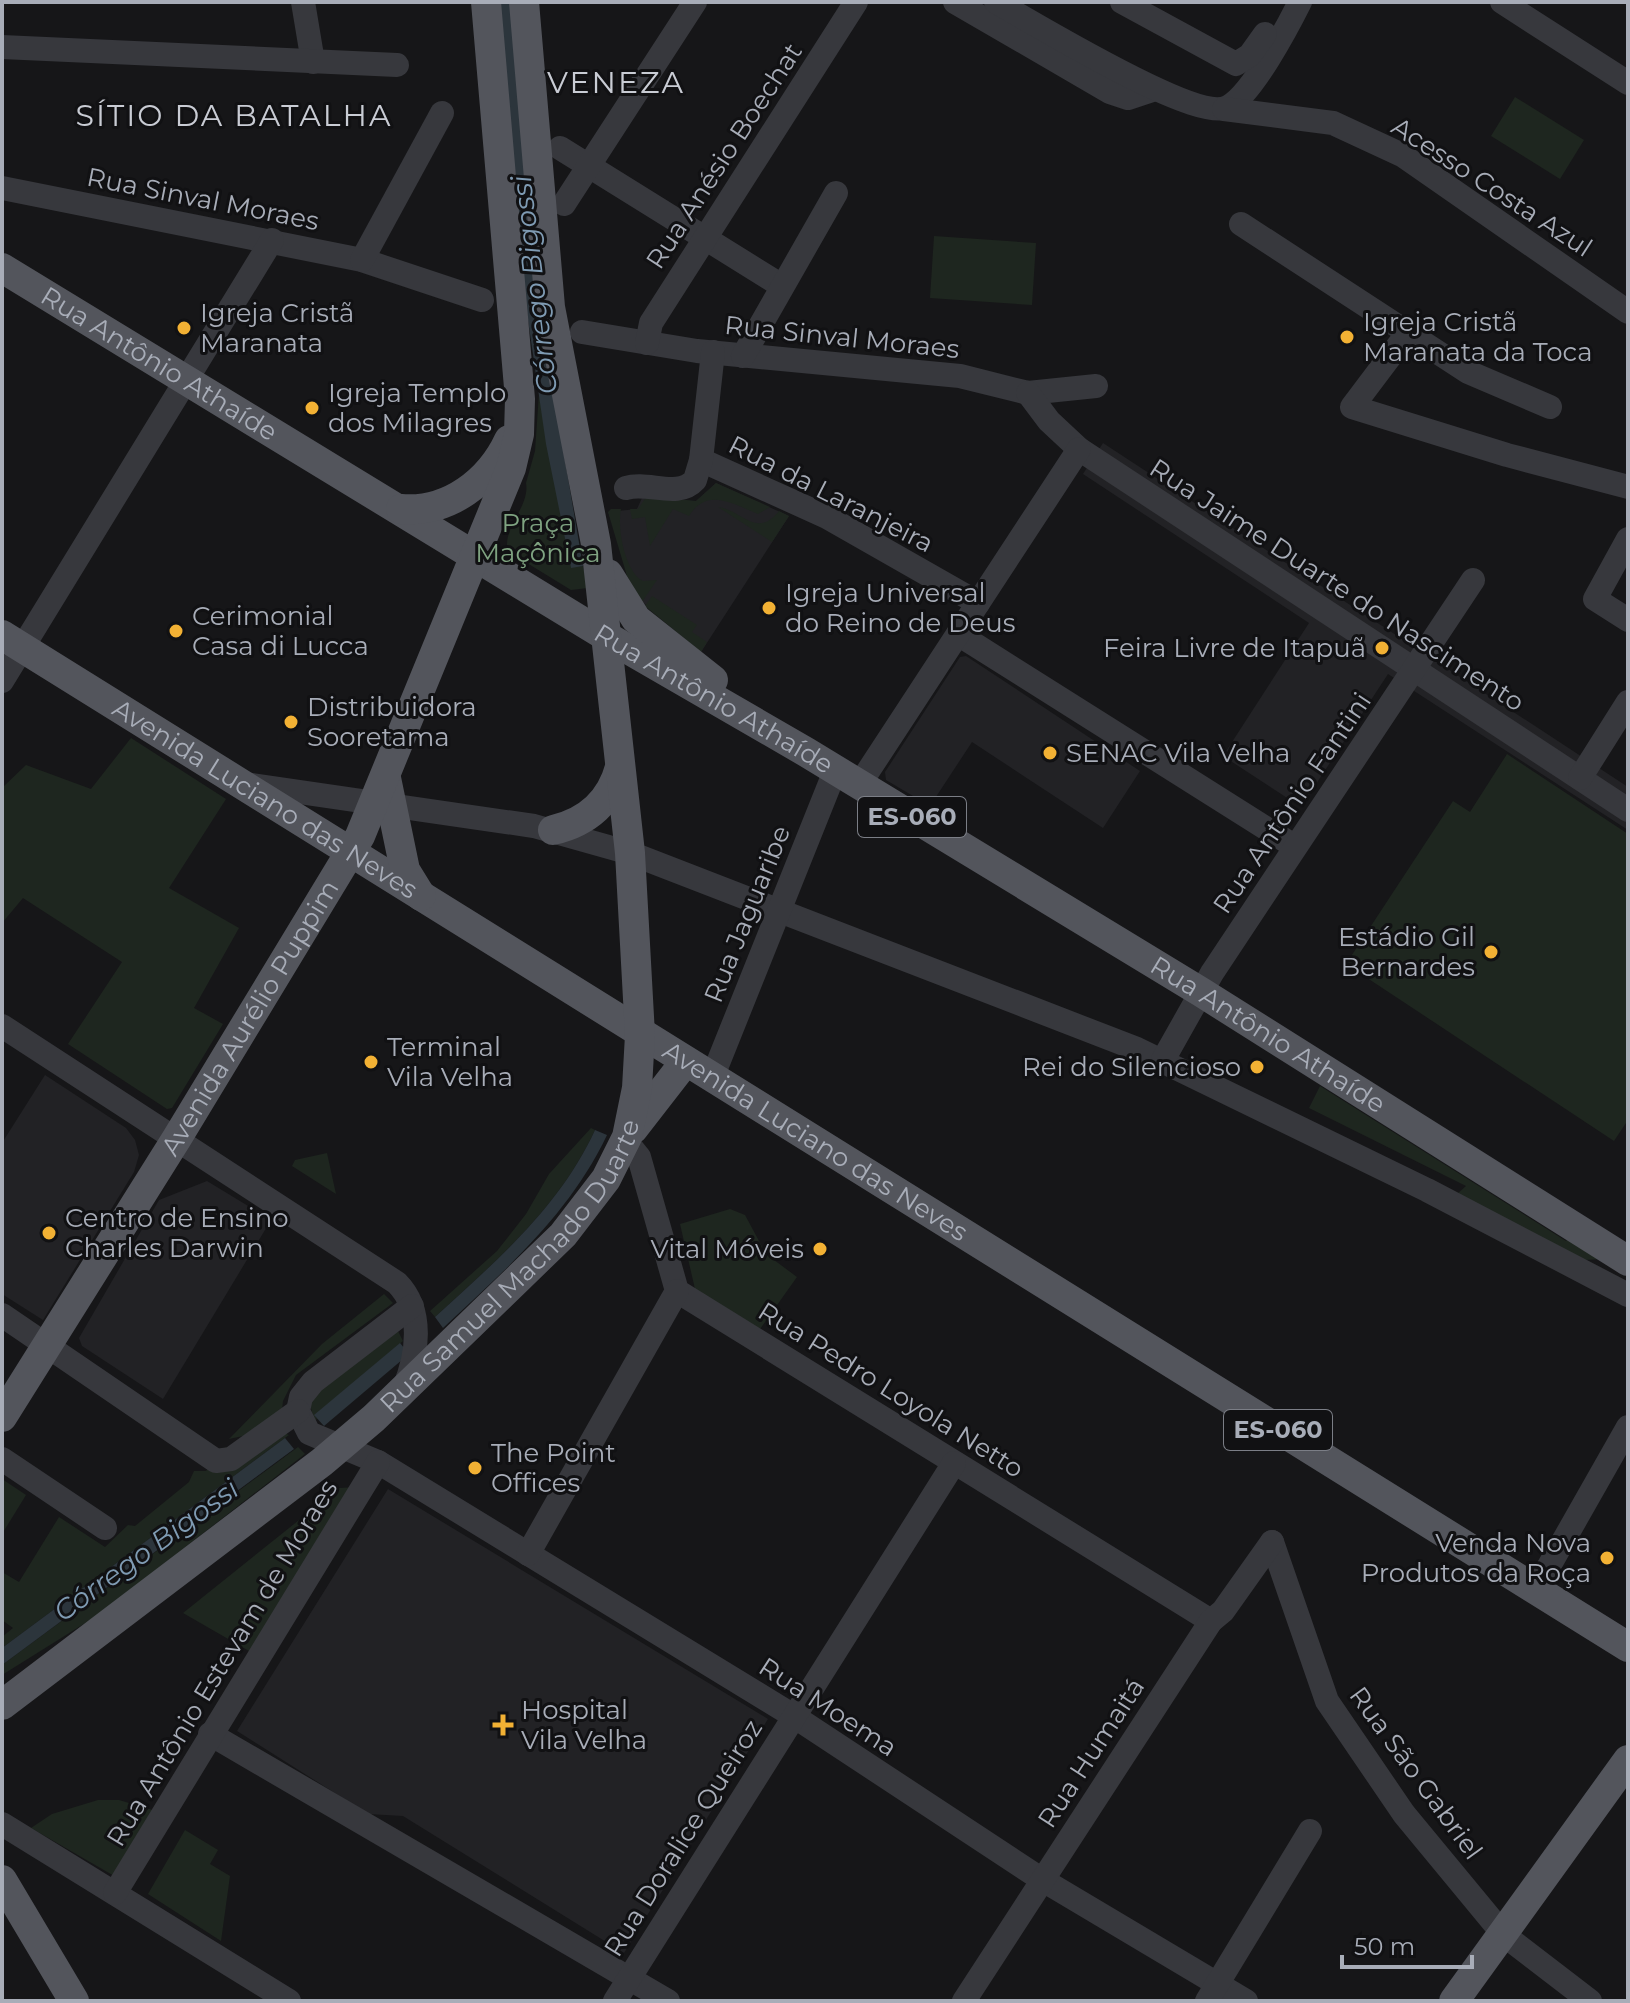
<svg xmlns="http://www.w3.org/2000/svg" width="1630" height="2003" font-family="Montserrat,sans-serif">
<rect width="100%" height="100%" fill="#161618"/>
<g fill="#222225">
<path d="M1103,443L1628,787V830L1388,674L1301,807L1223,756L1309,623L1083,474Z"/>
<path d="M716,483L789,516L701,652L639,599L608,512L637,509L642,498L696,501Z"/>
<path d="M966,656L1140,771L1103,828L972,742L930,806L886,780L885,772L960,657Z"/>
<path d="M45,1075L126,1128L135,1140L139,1155L134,1172L43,1320L2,1294V1143Z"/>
<path d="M207,1181L271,1220L163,1399L82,1346L79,1338L159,1200Z"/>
<path d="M388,1489L768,1719L624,1953L403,1816L368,1814L237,1731Z"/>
</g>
<g fill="#1e261f">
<path d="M1515,97L1584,140L1560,179L1491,136Z"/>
<path d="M934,236L1036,243L1032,305L930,298Z"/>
<path d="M539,393L571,567L583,566L588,588L571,590L514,555L507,546C506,524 530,505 526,483L535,451Z"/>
<path d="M716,483L770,507L758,514C733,504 707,487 689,516L673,509L650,546L645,517L632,519L630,509H638L647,496L696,501Z"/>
<path d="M718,507C744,511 756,539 779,511L789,516L772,542Z"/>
<path d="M611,509H621C617,529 625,572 643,581L657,580L642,602L627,576L608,512Z"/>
<path d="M652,596L697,625L692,632L707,642L701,652L645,606Z"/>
<path d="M131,738L226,799L169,888L239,928L194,1008L223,1024L172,1108L167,1109L68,1044L122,962L23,898L2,923V788L26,765L91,789Z"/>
<path d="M1507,754L1628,834V1120L1614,1141L1346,964L1453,801L1470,812Z"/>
<path d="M1320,1086L1566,1241L1569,1237L1604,1259L1584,1260L1457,1194L1466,1186L1309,1108Z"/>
<path d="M591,1128L595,1130C559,1208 497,1260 435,1317L430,1311L497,1251L526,1214L549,1174Z"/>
<path d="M327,1153L336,1194L292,1166L295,1160Z"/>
<path d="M730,1209L745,1215L766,1254L797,1277L760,1329L695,1289L680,1224Z"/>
<path d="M384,1294L393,1303L296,1375L283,1401L280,1428L229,1439L322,1344Z"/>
<path d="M398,1331L403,1341L315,1415L317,1419L314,1421L310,1404L316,1394Z"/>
<path d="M282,1432L289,1435L2,1648V1637L13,1628L2,1620V1572L19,1582L59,1517L105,1547L128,1525L135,1526L189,1482L194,1471H206L224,1448Z"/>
<path d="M298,1447L305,1454L98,1615L2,1675V1665Z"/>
<path d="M2,1479L26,1495L2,1534Z"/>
<path d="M357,1487L256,1655L183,1613L339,1488Z"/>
<path d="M98,1800H119L156,1811L116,1877L31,1828L52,1814Z"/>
<path d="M185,1830L218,1850L210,1864L230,1876L221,1941L148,1894Z"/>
</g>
<g fill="#2c353c">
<path d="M498,2H511L540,314L583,566L571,568L546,444L526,306Z"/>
<path d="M595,1130L607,1135C569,1215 506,1269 443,1328L435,1317C497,1260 559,1208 595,1130Z"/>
<path d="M400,1343L409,1354L324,1426L314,1415Z"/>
<path d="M285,1438L294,1449L2,1665V1648Z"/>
</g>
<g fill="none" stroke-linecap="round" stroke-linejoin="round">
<g stroke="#37383d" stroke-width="24">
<path d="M303,2L313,62"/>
<path d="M955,2L1110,92L1128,98L1155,89"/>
<path d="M996,2C1032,22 1196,123 1228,107C1252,94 1287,28 1300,2"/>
<path d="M1122,2L1236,64L1250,55L1265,34"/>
<path d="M1502,2L1628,83"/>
<path d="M2,47L397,65"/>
<path d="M1224,109L1333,123L1402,155L1628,312"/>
<path d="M560,148L782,286"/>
<path d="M2,188L362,260L482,300"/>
<path d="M564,204L695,2"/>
<path d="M1241,224L1468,372L1550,407"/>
<path d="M362,260L442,113"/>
<path d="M582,332L697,351L960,376L1028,393L1096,386"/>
<path d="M1407,334L1352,407L1507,455L1628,487"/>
<path d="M647,343L651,323L856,2"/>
<path d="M743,356L836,193"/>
<path d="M1028,393L1049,421L1079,449L1628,810"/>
<path d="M701,460L827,517L978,603"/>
<path d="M626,488C648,481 678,499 695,480L701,460L713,352"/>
<path d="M1628,539L1595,599L1628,620"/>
<path d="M958,634L1294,846"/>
<path d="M2,681L272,240"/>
<path d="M1580,778L1628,702"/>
<path d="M244,784L534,826L630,853L1137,1049L1427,1190L1628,1295"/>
<path d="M859,785L1079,449"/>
<path d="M2,1026L397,1283C424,1310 418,1355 404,1388"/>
<path d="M1163,1060L1212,973L1473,580"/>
<path d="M712,1078L835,771"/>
<path d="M626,1141L639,1157L677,1291L1211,1621"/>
<path d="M412,1306L313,1382L301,1397L298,1411L309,1433L378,1462L792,1715L1041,1879L1246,2001"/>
<path d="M2,1315L216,1461L231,1459L298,1411"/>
<path d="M2,1459L105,1528"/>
<path d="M1272,1542L1327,1701L1404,1814L1504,1935L1590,2001"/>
<path d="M528,1554L677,1291"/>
<path d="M1536,1589L1628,1427"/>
<path d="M210,1734L668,2001"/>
<path d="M2,1824L289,2001"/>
<path d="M115,1893L378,1462"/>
<path d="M615,2001L954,1463"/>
<path d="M964,2001L1211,1621L1223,1611L1272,1542"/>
<path d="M1207,2001L1310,1831"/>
</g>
<g stroke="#53555c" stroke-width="30">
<path id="s1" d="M2,268L609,638L806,752L1201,992L1628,1261"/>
<path d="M401,509C449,513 490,481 509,440"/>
<path d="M608,574L636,619L713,680"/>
<path id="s2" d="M2,635L1628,1647"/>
<path d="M386,778L405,870L421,896"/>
<path d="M553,830C588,822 611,801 620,767"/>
<path d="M633,1129L685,1062"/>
<path id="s3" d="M2,1417L177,1138L360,836L511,468L519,434L520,399L486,2"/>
<path id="s4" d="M2,1705L322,1462L374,1418L563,1235L606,1179L627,1137L637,1088L640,1035L630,853L596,544L550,307L524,2"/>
<path d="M2,1880L74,2001"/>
<path d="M1454,2001L1628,1760"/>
</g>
</g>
<g fill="#f2b134" stroke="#111113" stroke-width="3">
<circle cx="184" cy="328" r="8"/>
<circle cx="1347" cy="337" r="8"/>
<circle cx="312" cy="408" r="8"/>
<circle cx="769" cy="608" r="8"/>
<circle cx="176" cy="631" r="8"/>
<circle cx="1382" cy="648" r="8"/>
<circle cx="291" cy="722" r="8"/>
<circle cx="1050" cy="753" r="8"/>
<circle cx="1491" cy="952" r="8"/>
<circle cx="371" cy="1062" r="8"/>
<circle cx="1257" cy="1067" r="8"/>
<circle cx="49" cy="1233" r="8"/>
<circle cx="820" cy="1249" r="8"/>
<circle cx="475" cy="1468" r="8"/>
<circle cx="1607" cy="1558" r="8"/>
<path d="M499 1713h8v8h8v8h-8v8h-8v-8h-8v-8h8z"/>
</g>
<g text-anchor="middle" stroke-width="6" stroke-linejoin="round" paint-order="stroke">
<g fill="#111113" stroke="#7b7e86" stroke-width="2">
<rect x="858" y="797" width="108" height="40" rx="6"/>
<rect x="1224" y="1410" width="108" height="40" rx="6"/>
</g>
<g font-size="24" font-weight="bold" fill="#a8adb8">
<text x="912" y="825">ES-060</text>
<text x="1278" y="1438">ES-060</text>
</g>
<g font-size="26" fill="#a8adb8" stroke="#111113">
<text transform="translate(724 156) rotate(-57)" y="9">Rua Anésio Boechat</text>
<text transform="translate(1492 187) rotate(33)" y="9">Acesso Costa Azul</text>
<text transform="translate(203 199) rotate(11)" y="9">Rua Sinval Moraes</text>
<text transform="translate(842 337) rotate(6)" y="9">Rua Sinval Moraes</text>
<text dy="9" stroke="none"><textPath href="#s1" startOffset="184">Rua Antônio Athaíde</textPath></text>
<text transform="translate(831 494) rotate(27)" y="9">Rua da Laranjeira</text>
<text transform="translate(1337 585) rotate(33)" y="9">Rua Jaime Duarte do Nascimento</text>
<text dy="9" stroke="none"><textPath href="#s1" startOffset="832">Rua Antônio Athaíde</textPath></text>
<text dy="9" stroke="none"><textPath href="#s2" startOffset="310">Avenida Luciano das Neves</textPath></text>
<text transform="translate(1292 803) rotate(-56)" y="9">Rua Antônio Fantini</text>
<text transform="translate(747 914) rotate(-68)" y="9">Rua Jaguaribe</text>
<text dy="9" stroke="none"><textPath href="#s3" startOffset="470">Avenida Aurélio Puppim</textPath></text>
<text dy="9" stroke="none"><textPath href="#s1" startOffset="1480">Rua Antônio Athaíde</textPath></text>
<text dy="9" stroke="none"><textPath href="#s2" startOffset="958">Avenida Luciano das Neves</textPath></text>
<text dy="9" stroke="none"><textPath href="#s4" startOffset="676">Rua Samuel Machado Duarte</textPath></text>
<text transform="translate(891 1390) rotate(32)" y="9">Rua Pedro Loyola Netto</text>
<text transform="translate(222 1663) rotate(-59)" y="9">Rua Antônio Estevam de Moraes</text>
<text transform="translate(828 1707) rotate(33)" y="9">Rua Moema</text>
<text transform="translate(1091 1753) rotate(-57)" y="9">Rua Humaitá</text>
<text transform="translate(1416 1773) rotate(54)" y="9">Rua São Gabriel</text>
<text transform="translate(683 1838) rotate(-58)" y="9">Rua Doralice Queiroz</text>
</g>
<g font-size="26" fill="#a8adb8" stroke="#111113" text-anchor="start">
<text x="200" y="322">Igreja Cristã<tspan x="200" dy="30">Maranata</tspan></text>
<text x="1363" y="331">Igreja Cristã<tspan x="1363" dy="30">Maranata da Toca</tspan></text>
<text x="328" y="402">Igreja Templo<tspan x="328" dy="30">dos Milagres</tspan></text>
<text x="785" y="602">Igreja Universal<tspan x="785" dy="30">do Reino de Deus</tspan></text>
<text x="192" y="625">Cerimonial<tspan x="192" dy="30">Casa di Lucca</tspan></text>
<text x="1366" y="657" text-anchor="end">Feira Livre de Itapuã</text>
<text x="307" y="716">Distribuidora<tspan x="307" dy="30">Sooretama</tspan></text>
<text x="1066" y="762">SENAC Vila Velha</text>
<text x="1475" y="946" text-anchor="end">Estádio Gil<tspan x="1475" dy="30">Bernardes</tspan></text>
<text x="387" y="1056">Terminal<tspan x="387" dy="30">Vila Velha</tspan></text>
<text x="1241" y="1076" text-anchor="end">Rei do Silencioso</text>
<text x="65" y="1227">Centro de Ensino<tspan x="65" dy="30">Charles Darwin</tspan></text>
<text x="804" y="1258" text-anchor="end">Vital Móveis</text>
<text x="491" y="1462">The Point<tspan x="491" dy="30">Offices</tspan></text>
<text x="1591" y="1552" text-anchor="end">Venda Nova<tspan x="1591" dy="30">Produtos da Roça</tspan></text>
<text x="521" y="1719">Hospital<tspan x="521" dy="30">Vila Velha</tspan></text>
</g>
<g font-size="26" fill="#7fa381" stroke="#111113">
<text x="538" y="532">Praça<tspan x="538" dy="30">Maçônica</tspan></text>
</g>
<g font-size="28" font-style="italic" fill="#7f9bb3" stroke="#111113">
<text transform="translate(534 285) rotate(-97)" y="10">Córrego Bigossi</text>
<text transform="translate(146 1550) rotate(-36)" y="10">Córrego Bigossi</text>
</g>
<g font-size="30" letter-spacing="2" fill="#c9ccd4" stroke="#111113">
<text x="616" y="93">VENEZA</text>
<text x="234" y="126">SÍTIO DA BATALHA</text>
</g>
</g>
<rect width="1630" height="2003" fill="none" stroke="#a8adb8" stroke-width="8"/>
<path d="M1342 1955v12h130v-12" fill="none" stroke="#a8adb8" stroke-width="4"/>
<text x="1354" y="1955" font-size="24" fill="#a8adb8" stroke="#111113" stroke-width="6" paint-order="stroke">50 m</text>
</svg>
